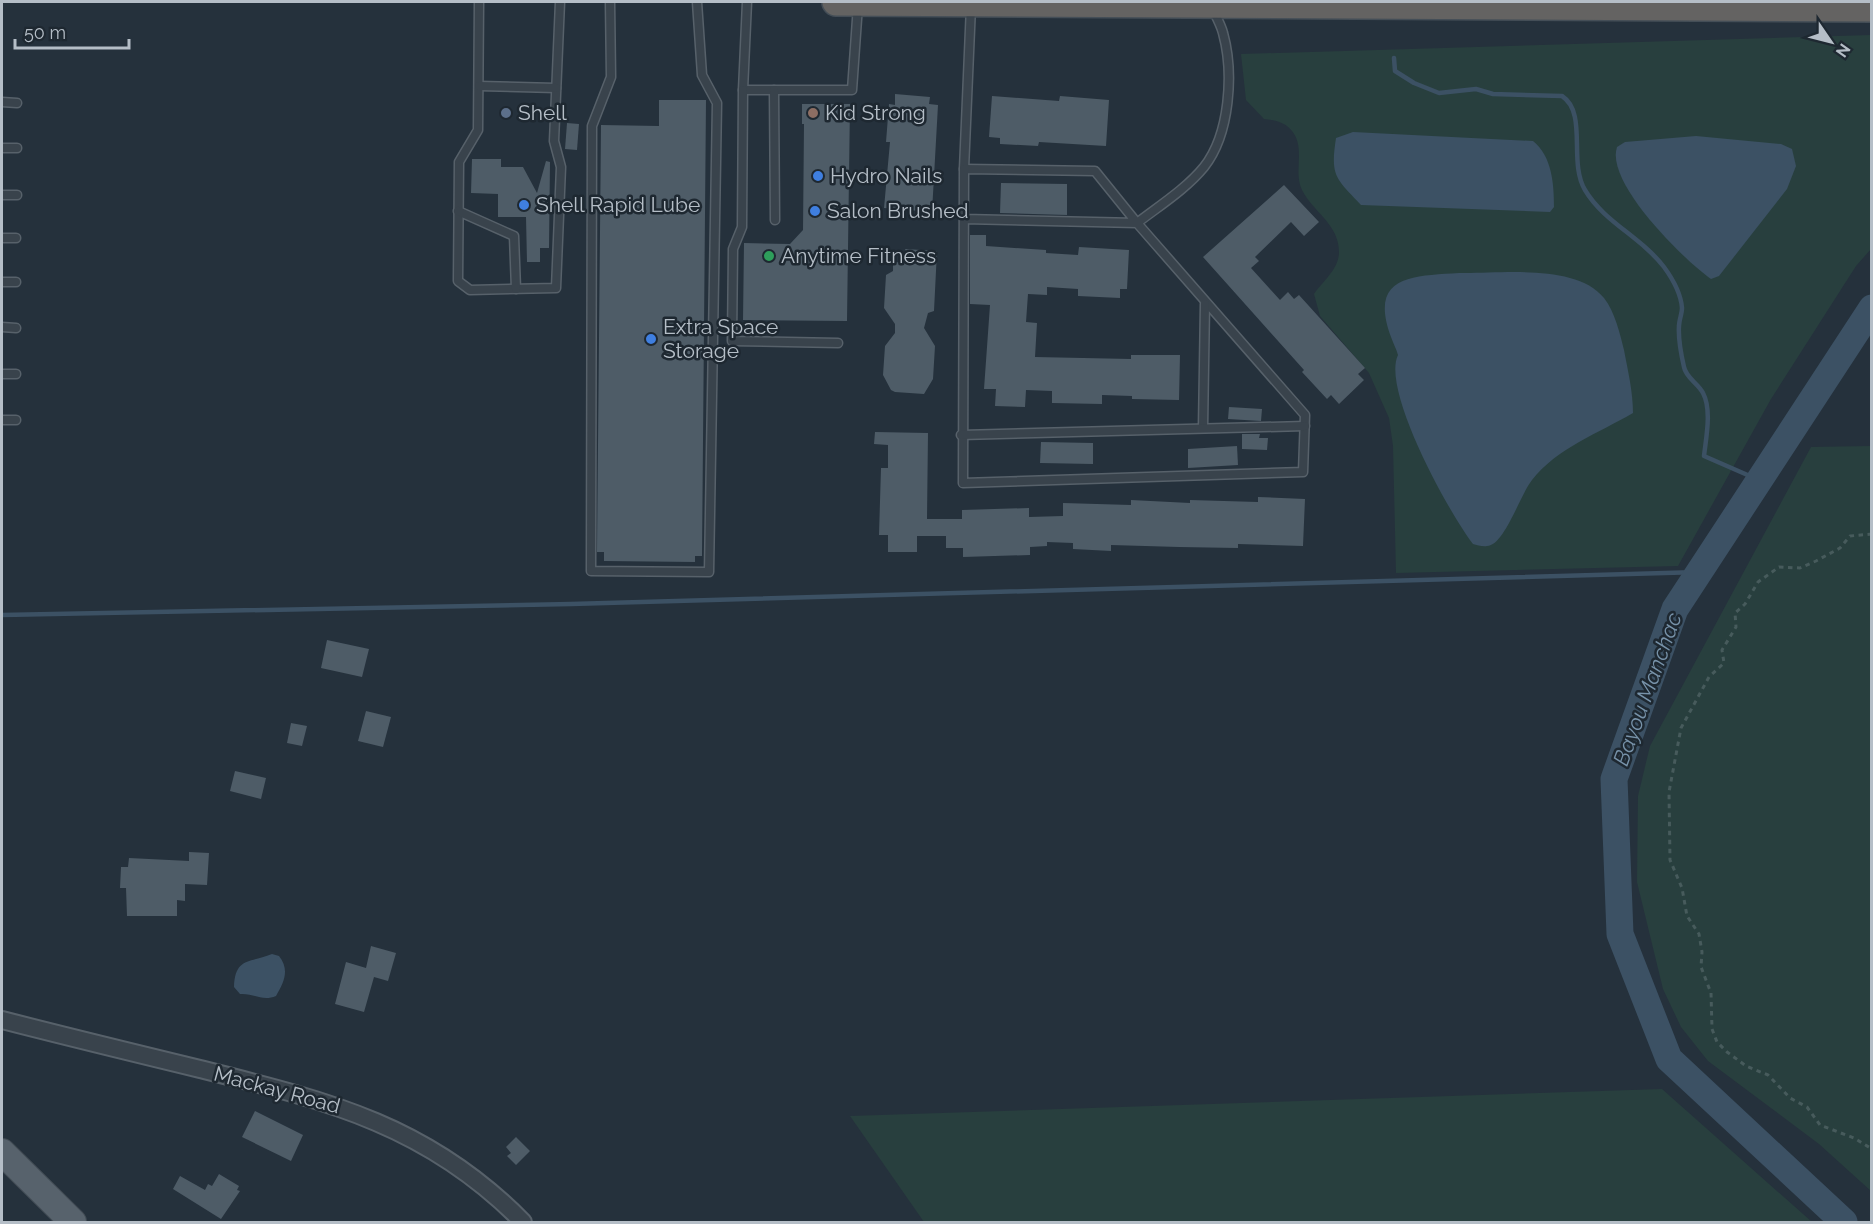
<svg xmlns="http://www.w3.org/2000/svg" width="1873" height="1224" font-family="Raleway,sans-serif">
<rect width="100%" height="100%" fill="#25313c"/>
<g fill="#283f3e">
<path d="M1871,35V249L1856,266L1771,399L1678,566L1396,573L1393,446L1389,418L1369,373L1320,316L1314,294C1323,281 1339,269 1339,252C1339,224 1313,212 1302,190C1293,172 1306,148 1292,131C1285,122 1275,120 1264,119L1246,100L1241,54Z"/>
<path d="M1871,446H1872L1871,1191L1819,1144L1708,1061L1681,1027L1663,989L1637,882L1638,796L1650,746L1811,447Z"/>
<path d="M1662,1089L1812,1222H924L850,1116Z"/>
</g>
<g fill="#3c5164">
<path d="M1353,132L1533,141C1552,156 1554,184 1554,207L1550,212L1361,205C1336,178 1330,177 1336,138Z"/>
<path d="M1696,136L1781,144L1792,149L1796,166L1787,189L1719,276L1711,279C1684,260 1605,183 1617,147L1625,142Z"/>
<path d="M1459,273C1500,274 1576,263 1604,298C1615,312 1620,334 1624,350C1628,371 1633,392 1633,413C1599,433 1557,448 1532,480C1520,495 1504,546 1487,546C1483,547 1477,545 1473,544C1449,513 1381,390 1398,355C1396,348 1393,343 1391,337C1368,275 1413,276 1459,273Z"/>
<path d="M272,954L279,956C290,970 284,982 276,996C262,1002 254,993 240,994L234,987C235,957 250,963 272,954Z"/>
</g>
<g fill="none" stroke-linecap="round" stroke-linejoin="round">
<g stroke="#3c5164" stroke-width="4.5">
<path d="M1394,58L1395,71L1414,83L1439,93L1476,89L1493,94L1562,96C1588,113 1568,162 1585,190C1604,222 1641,237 1664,267C1672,278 1681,294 1682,308C1682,314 1679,320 1679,326C1678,340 1681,354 1684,367C1686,378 1698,383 1703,393C1712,410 1706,438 1704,456L1759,480"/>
<path d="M2,615L571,604L1700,572"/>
</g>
<path stroke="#3c5164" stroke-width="27" d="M1844,1222L1669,1059L1620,934L1614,779L1675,609L1872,308"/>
</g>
<g fill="#4e5c67">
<path d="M895,94L930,97L929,104L938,105L932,212L884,208L890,142H886L889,104L895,105Z"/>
<path d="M992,96L1059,101L1060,96L1109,100L1106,146L1039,142L1038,146L1000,144V138L989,137Z"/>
<path d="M659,100H706L702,556H695V562L604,561V552H597L601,125L659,126Z"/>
<path d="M802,104H850L847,321L743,320L744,243L790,244L803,230L804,124H802Z"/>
<path d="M567,123L579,124L577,150L565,149Z"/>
<path d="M472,159H501V167H523L537,193L546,161L550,162L549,248H540V262H527L526,217H498V194L471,193Z"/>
<path d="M1001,183L1067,184V215L1000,213Z"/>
<path d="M1284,185L1319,222L1304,236L1291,222L1255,257L1259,261L1251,268L1280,300L1288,292L1294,299L1299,295L1365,368L1358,374L1364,380L1339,404L1331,395L1327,399L1302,372L1304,370L1203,257Z"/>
<path d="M970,235H986V246L1046,250V253L1078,255L1079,247L1129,250L1127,289H1120V298L1078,296V289L1047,287V295L1028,294L1026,322L1037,323L1035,357L1131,359V355H1180L1179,400L1132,399V396L1102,395V404L1052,403V391L1026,390L1025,407L995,406L996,389H984L990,305L970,304Z"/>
<path d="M905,249L937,251L934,311L928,313L924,328L935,346L933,379L924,394L895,392L891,390L883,375L885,346L895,333V324L884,308L886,275L893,271V262L912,263Z"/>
<path d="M1229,407L1262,409L1261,421L1228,419Z"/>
<path d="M875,432L928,433L927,519H962V510L1029,508V517L1063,516V503L1131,505V500L1190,503V500L1258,502V497L1305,499L1303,546L1238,544V548L1179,547L1111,545V551L1073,549V543L1047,542V546L1030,547V555L963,557V548H946V536H917V552H888V535H879L881,468H888V445L874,444Z"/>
<path d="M1242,434H1260L1259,438H1268L1267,450L1242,449Z"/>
<path d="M1041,442L1093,443V464L1040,463Z"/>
<path d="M1237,446L1238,465L1188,468V449Z"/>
<path d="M327,640L369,649L362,677L321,668Z"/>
<path d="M366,711L391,717L383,747L358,741Z"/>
<path d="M291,723L307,726L302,746L287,743Z"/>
<path d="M235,771L266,778L261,799L230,791Z"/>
<path d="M189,852L209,853L207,885L185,884V901L177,900V916H127L126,888H120L121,867H128L129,858L189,861Z"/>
<path d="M371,946L396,953L388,981L374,977L364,1012L335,1004L346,962L366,968Z"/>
<path d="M255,1111L303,1135L291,1161L242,1137Z"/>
<path d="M516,1137L530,1151L516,1165L507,1156L511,1153L506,1147Z"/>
<path d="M219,1174L239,1186L237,1190L240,1191L221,1219L173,1189L180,1176L205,1190L208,1184L212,1186Z"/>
</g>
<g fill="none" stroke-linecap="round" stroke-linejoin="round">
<g stroke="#57616a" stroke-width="11">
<g id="service">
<path d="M479,2L478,130L459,162L458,281L470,290L556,288L561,167L554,141L560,2"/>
<path d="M610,2L611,77L592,126L591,571L709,572L717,103L702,75L697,2"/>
<path d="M747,2L743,90H852L858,5"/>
<path d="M479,86L556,88"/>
<path d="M743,90L742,227L733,249L732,341L838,343"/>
<path d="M774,90L775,220"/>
<path d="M2,102L17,103"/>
<path d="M2,148H17"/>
<path d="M964,169L971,6"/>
<path d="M2,195H17"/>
<path d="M458,211L514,236L516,289"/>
<path d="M964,219L1137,223L1305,415L1303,472L963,483L964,169L1095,171L1137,223C1159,206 1186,189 1204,167C1230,134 1234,73 1223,33C1221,25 1216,16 1212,8"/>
<path d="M2,238H16"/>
<path d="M2,282H16"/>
<path d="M2,327L16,328"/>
<path d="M2,374H16"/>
<path d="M2,420H16"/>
<path d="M1203,428L1205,304"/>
<path d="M961,435L1305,426"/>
</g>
</g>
<g stroke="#57616a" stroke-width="20">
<path id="minor" d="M2,1020C68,1037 134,1053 200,1069C328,1101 428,1125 523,1222"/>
</g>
<g stroke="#424c55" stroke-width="28">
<path id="primary" d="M2,1152L73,1222"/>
</g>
<g stroke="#444e57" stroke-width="30">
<path id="trunk" d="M836,2L1872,8"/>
</g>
<path stroke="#475b5c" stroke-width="3" stroke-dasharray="4.5 4.5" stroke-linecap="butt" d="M1872,534L1850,536L1840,548L1816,561L1800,568L1779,567L1758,582L1745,604L1735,613L1736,627L1722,650L1724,663L1709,677L1681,728L1669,792L1670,860L1682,888L1687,916L1699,934L1702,952L1701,967L1711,993L1712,1029L1717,1042L1727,1052L1746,1066L1768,1075L1790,1098L1807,1107L1820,1125L1854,1138L1872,1149"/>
<use href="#service" stroke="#39434c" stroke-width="8"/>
<use href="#minor" stroke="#39434c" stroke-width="16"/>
<use href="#primary" stroke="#57626c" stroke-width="26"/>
<use href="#trunk" stroke="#646362" stroke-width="27"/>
</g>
<circle fill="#5c6f8a" stroke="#1e2831" stroke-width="2" cx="506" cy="113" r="6"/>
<circle fill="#8d6e63" stroke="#1e2831" stroke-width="2" cx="813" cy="113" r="6"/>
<g fill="#3f7fe0" stroke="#1e2831" stroke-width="2">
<circle cx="818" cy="176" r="6"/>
<circle cx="524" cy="205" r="6"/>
<circle cx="815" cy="211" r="6"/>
<circle cx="651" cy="339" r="6"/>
</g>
<circle fill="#2e9e5b" stroke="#1e2831" stroke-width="2" cx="769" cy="256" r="6"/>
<g text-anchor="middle" stroke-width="5" stroke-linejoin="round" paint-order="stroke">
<g font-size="21" fill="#b5bec7" stroke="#1e2831" text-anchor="start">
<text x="518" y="120">Shell</text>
<text x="825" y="120">Kid Strong</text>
<text x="830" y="183">Hydro Nails</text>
<text x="536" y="212">Shell Rapid Lube</text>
<text x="827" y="218">Salon Brushed</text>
<text x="781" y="263">Anytime Fitness</text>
<text x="663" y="334">Extra Space<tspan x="663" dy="24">Storage</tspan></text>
</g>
<g font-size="21" fill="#b5bec7" stroke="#1e2831">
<text transform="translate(277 1090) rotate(15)" y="7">Mackay Road</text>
</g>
<g font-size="22" font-style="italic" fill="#7792a9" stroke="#1e2831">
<text transform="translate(1647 689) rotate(-70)" y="8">Bayou Manchac</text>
</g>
</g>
<rect width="1873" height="1224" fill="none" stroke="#b5bec7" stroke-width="6"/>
<g transform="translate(1831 42) rotate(125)" stroke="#1e2831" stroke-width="4.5" paint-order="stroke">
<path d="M0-4.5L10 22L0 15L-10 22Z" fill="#b5bec7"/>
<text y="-9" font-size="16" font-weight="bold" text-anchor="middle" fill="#b5bec7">N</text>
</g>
<path d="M15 39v9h114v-9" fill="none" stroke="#b5bec7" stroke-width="3"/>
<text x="24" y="39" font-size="18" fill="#b5bec7" stroke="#1e2831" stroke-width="4.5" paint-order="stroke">50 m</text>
</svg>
